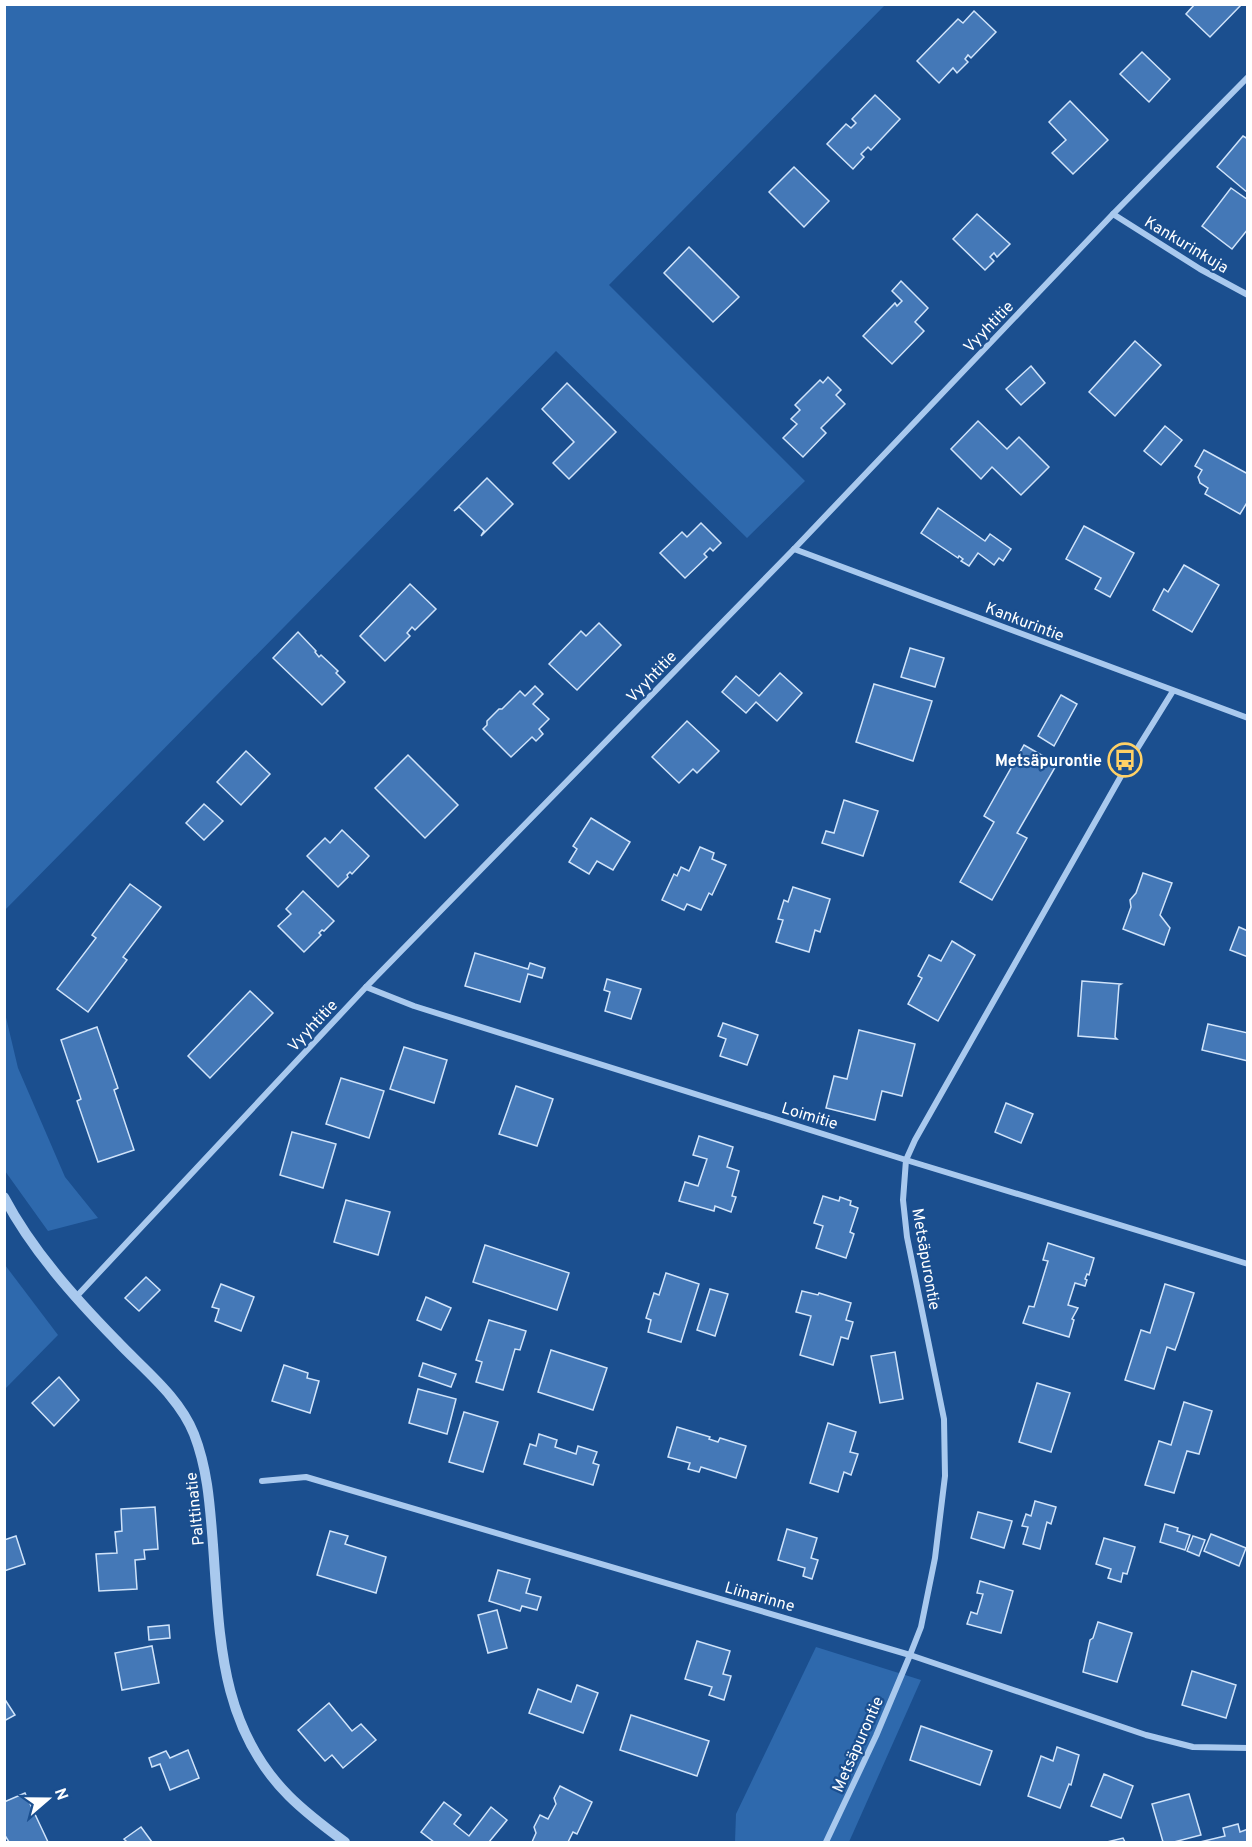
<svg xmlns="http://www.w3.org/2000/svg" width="1252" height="1847" font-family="Overpass,sans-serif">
<rect width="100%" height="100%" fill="#1b4f8f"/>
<g fill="#2e69ad">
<path d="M5,4L885,5L609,285L805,481L747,538L556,351L5,910Z"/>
<path d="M4,1009L18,1068L65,1177L98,1218L48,1231L5,1171Z"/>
<path d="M5,1265L58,1335L5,1389H4Z"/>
<path d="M816,1647L921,1680L849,1842H735L736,1814Z"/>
</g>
<g fill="#4478b7" stroke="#cfe3fa" stroke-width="1.5">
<path d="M1195,4H1242L1210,37L1186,14Z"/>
<path d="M974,11L996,32L971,58L968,55L965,59L968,62L957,73L953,68L939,83L917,61L958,19L963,23Z"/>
<path d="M1142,52L1170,79L1149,102L1120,74Z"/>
<path d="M875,95L900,119L871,150L868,147L861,154L864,157L853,169L827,144L846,124L851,128L856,123L852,119Z"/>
<path d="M1070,101L1108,140L1073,174L1052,153L1066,140L1049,122Z"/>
<path d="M1243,136L1248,139V193L1217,167Z"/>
<path d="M794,167L829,201L804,227L769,192Z"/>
<path d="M1231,188L1248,200V229L1232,249L1202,226Z"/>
<path d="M977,214L1010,244L997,257L994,253L990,257L994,261L985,270L953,239Z"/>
<path d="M689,247L739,297L713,322L664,273Z"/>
<path d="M901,281L928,308L915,322L924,331L892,364L863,336L895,303L897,306L902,301L892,291Z"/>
<path d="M1135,341L1161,365L1115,416L1089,392Z"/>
<path d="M1031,366L1045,383L1021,405L1006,389Z"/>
<path d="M828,377L841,390L836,395L845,404L821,428L826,433L803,457L783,438L797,424L791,419L800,410L795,405L820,380L823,383Z"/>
<path d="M567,383L616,432L569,479L553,463L574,442L542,409Z"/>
<path d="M978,421L1007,449L1019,437L1049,467L1021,495L992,467L981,479L951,449Z"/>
<path d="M1165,426L1182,440L1161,465L1144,451Z"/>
<path d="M1204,450L1248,474V501L1240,514L1205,494L1208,488L1200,483L1198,477L1202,470L1195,466Z"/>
<path d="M487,478L513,504L481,536L484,531L459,507L454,511Z"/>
<path d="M938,508L985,541L990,534L1011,549L1003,561L999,558L994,565L978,553L969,566L961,561L963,559L959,556L958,558L921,533Z"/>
<path d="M701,523L721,543L713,551L710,548L704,554L707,557L685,578L660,553L682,532L687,537Z"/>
<path d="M1084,526L1134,553L1110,597L1095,589L1101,578L1066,559Z"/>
<path d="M1184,565L1219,585L1192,632L1153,610L1164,589L1168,592Z"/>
<path d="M410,584L436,609L415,630L412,627L407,633L410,636L385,661L360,636Z"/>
<path d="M599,623L621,645L577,690L549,664L581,631L586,636Z"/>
<path d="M298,632L316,651L315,652L319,657L321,655L338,671L336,673L345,682L322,705L273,658Z"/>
<path d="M910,648L944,658L935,687L901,677Z"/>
<path d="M780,673L802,693L777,721L756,702L746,713L722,692L736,676L759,696Z"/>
<path d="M874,684L932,701L913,761L856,742Z"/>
<path d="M535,686L543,694L533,704L549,719L539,729L543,734L536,741L532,737L511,757L483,729L487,725V721L499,709H502L520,691L525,696Z"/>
<path d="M1061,695L1077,704L1054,746L1038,736Z"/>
<path d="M687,721L719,751L697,773L693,769L679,783L652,757Z"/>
<path d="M1024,745L1057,764L1017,833L1027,838L992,900L960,882L994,822L984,816Z"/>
<path d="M246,751L270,774L241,805L217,782Z"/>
<path d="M408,755L458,805L425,838L375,788Z"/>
<path d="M844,800L878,811L863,856L822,843L826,831L834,833Z"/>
<path d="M204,804L223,821L204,840L186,823Z"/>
<path d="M591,818L630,842L613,870L597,861L589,874L569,862L577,849L573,846Z"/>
<path d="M342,830L369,856L352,874L350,872L347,875L348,877L338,887L307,856L325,838L330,843Z"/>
<path d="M700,847L714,853L712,859L726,865L712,895L709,893L701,910L687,904L684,910L662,900L674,874L677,876L681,867L689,871Z"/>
<path d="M1143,873L1172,883L1160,915L1170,928L1164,945L1123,929L1131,907L1130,900L1136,893Z"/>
<path d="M130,884L161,907L123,957L127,960L88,1012L57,989L96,938L92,935Z"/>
<path d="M793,887L830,899L820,932L815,930L809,952L776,942L783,920L778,919L784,900L788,902Z"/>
<path d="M303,891L334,921L324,931L322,930L319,933L321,935L304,952L278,926L291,914L286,909Z"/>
<path d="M1239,927L1248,931V957L1230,950Z"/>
<path d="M952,941L975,955L938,1021L908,1004L922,978L918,976L929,955L941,961Z"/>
<path d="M475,953L528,969L530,963L545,968L542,978L528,974L520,1002L465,986Z"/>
<path d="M607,979L641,989L631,1019L605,1011L610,992L604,990Z"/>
<path d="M1082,981L1121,984L1119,985L1115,1037L1117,1039L1078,1036Z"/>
<path d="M250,991L273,1013L210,1078L188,1056Z"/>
<path d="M723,1023L758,1035L747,1065L720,1056L726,1039L718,1036Z"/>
<path d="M1208,1024L1248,1033V1061L1202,1050Z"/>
<path d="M97,1027L118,1088L114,1090L134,1150L98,1162L77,1101L81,1099L61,1040Z"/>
<path d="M859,1030L915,1044L902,1096L882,1091L875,1120L826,1108L834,1076L847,1079Z"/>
<path d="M404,1047L447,1060L434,1103L390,1089Z"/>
<path d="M341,1078L384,1091L369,1138L326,1124Z"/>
<path d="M516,1086L553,1099L537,1146L499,1134Z"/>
<path d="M1006,1103L1033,1114L1021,1143L995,1132Z"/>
<path d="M292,1132L336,1144L323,1188L280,1175Z"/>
<path d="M699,1136L733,1147L727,1167L739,1171L732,1196L736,1197L731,1212L715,1206L714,1211L679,1201L685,1182L698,1186L707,1159L693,1155Z"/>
<path d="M823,1196L839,1201L840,1197L851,1201L850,1205L858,1208L850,1232L854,1234L846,1258L816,1248L823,1226L814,1223Z"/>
<path d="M346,1200L390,1212L378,1255L334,1242Z"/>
<path d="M1048,1243L1094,1258L1089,1275L1087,1274L1085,1279L1087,1280L1085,1286L1075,1283L1068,1305L1078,1308L1072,1319L1074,1320L1069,1337L1023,1323L1029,1306L1034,1307L1048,1261L1043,1260Z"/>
<path d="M485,1245L569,1273L557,1310L473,1282Z"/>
<path d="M666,1273L699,1284L681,1342L648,1332L651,1320L646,1318L654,1293L659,1295Z"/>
<path d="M146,1277L160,1290L139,1311L125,1298Z"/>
<path d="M221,1284L254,1297L241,1331L215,1321L219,1309L212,1307Z"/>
<path d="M1165,1284L1194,1293L1178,1342L1175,1350L1167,1347L1154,1389L1125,1380L1141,1330L1150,1333Z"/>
<path d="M710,1289L728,1294L715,1336L697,1330Z"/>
<path d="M802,1291L818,1295L819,1293L851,1303L846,1320L853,1322L848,1339L841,1337L833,1365L800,1355L811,1316L796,1312Z"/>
<path d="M426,1297L451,1308L441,1330L417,1320Z"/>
<path d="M489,1320L526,1331L520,1350L515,1349L503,1390L476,1382L482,1362L476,1360Z"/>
<path d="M551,1350L607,1368L593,1410L538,1392Z"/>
<path d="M895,1352L903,1399L880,1403L871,1356Z"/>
<path d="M423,1363L456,1374L451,1387L419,1376Z"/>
<path d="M284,1365L308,1373L307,1378L319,1381L310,1413L272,1401Z"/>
<path d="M59,1377L79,1400L54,1426L32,1403Z"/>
<path d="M1037,1383L1070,1393L1051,1452L1019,1442Z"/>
<path d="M418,1389L456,1399L447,1434L409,1423Z"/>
<path d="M1184,1402L1212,1411L1199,1454L1187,1451L1174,1493L1145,1485L1159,1441L1171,1445Z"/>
<path d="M464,1412L498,1422L483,1472L449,1462Z"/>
<path d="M828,1423L856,1432L850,1452L858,1454L851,1475L844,1472L838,1492L810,1483Z"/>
<path d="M677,1427L710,1437L709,1439L718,1442L720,1438L746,1446L736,1478L701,1467L699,1472L688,1469L690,1463L668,1457Z"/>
<path d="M539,1434L557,1440L555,1447L576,1454L578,1446L597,1452L593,1463L599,1465L593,1485L524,1464L530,1444L536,1446Z"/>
<path d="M1035,1501L1056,1507L1051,1524L1047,1522L1040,1549L1023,1544L1028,1527L1022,1526L1026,1514L1031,1516Z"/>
<path d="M155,1507L158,1549L144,1550L145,1559L135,1560L137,1589L99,1591L96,1554L117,1553L115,1532L122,1531L121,1509Z"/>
<path d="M978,1512L1012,1521L1004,1548L971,1538Z"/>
<path d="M1165,1524L1178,1528L1177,1531L1190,1535L1185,1550L1160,1542Z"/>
<path d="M787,1529L817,1538L811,1558L818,1560L812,1579L803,1576L805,1568L778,1560Z"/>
<path d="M330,1531L348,1536L345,1544L386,1557L376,1593L317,1575Z"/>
<path d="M1211,1534L1246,1548L1239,1566L1204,1551Z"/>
<path d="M16,1536L25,1564L4,1571V1540Z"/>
<path d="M1193,1536L1205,1540L1199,1556L1187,1551Z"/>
<path d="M1104,1538L1135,1547L1127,1574L1123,1573L1121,1582L1108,1578L1111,1569L1096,1564Z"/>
<path d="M498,1570L530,1579L526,1593L541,1597L537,1610L522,1606L520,1611L489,1601Z"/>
<path d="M980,1581L1013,1591L1001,1633L967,1624L971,1612L977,1614L983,1594L977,1593Z"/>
<path d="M497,1610L507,1648L488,1653L478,1615Z"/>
<path d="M1098,1622L1132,1633L1117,1682L1083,1672L1090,1640L1093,1638Z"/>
<path d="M169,1625L170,1638L149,1640L148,1627Z"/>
<path d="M697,1641L730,1651L723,1674L731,1676L724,1700L709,1695L712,1687L685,1679Z"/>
<path d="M152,1646L159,1683L122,1690L115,1653Z"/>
<path d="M1192,1671L1236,1685L1226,1718L1182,1705Z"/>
<path d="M577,1685L598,1693L583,1733L529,1713L538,1689L571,1702Z"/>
<path d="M4,1698L15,1715L4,1721Z"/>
<path d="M329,1703L352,1731L361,1724L376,1740L343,1768L332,1755L325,1761L298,1730Z"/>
<path d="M631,1715L709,1741L697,1776L620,1750Z"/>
<path d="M921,1726L992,1751L980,1785L910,1760Z"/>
<path d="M1057,1747L1079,1755L1071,1785L1069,1784L1060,1808L1028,1796L1041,1756L1053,1761Z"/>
<path d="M188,1750L199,1778L170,1790L160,1764L152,1767L149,1758L166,1751L170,1758Z"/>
<path d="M1104,1774L1133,1786L1121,1818L1091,1806Z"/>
<path d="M560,1786L592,1802L577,1834L573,1832L568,1842H532L536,1833L534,1827L540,1815L548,1819L556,1804L554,1798Z"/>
<path d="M25,1793L48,1842H9L4,1834V1802Z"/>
<path d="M1189,1794L1201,1835L1174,1842H1163L1152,1804Z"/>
<path d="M444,1802L461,1815L454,1824L469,1836L491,1807L507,1820L489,1842H434L421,1832Z"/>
<path d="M1238,1824L1240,1832L1248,1829V1842H1200L1225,1836L1223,1828Z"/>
<path d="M141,1827L152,1842H127L124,1839Z"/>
<path d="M1123,1838L1125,1842H1107Z"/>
</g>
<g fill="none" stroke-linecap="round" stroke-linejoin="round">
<g stroke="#a9c9ee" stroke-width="6">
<path d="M1113,214L1200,269L1248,295"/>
<path d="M794,549L1248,718"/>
<path d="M366,987L414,1006L906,1160L1248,1264"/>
<path d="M76,1297L366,987L794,549L1113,214L1248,77"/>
<path d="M262,1481L306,1477L910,1655L1146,1735L1193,1747L1248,1748"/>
<path d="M826,1842L876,1736L910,1655L921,1627L935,1558L945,1476L944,1419L907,1237L903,1200L906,1160L915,1140L1129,762L1173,691"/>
</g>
<path stroke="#a9c9ee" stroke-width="10" d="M4,1197C32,1250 74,1297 116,1340C143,1369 179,1396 194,1434C208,1470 210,1507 213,1545C220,1637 219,1726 289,1796C306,1813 326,1828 345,1842"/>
</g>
<defs>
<g id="bus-ring" transform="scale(1.725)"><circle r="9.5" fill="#1b4f8f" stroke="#ffd166" stroke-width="1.5"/><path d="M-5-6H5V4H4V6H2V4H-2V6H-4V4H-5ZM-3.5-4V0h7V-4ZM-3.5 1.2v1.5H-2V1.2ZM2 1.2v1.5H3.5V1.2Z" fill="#ffd166"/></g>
</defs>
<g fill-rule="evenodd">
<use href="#bus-ring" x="1125" y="760"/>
</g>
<g text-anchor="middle" stroke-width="4.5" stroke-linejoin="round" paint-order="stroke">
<g font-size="16" fill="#fff" stroke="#1b4f8f">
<text transform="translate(1187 244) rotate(31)" y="6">Kankurinkuja</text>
<text transform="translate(988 326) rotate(-46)" y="6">Vyyhtitie</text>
<text transform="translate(1025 621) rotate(21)" y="6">Kankurintie</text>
<text transform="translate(651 676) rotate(-46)" y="6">Vyyhtitie</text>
<text transform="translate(312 1025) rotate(-47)" y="6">Vyyhtitie</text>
<text transform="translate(810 1115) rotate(17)" y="6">Loimitie</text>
<text transform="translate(927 1259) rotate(80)" y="6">Metsäpurontie</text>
<text transform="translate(194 1509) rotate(-96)" y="6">Palttinatie</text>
<text transform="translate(760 1596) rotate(16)" y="6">Liinarinne</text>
<text transform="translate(857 1744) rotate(-66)" y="6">Metsäpurontie</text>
</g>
<g font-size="16" font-weight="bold" fill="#fff" stroke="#1b4f8f" text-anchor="end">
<text x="1102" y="766">Metsäpurontie</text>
</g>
</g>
<rect width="1252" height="1847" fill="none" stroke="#ffffff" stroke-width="12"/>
<g transform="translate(48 1799) rotate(70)" stroke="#1b4f8f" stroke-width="4.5" paint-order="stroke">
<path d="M0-4.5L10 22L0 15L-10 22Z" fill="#ffffff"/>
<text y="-9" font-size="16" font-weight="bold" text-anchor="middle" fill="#ffffff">N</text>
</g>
</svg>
